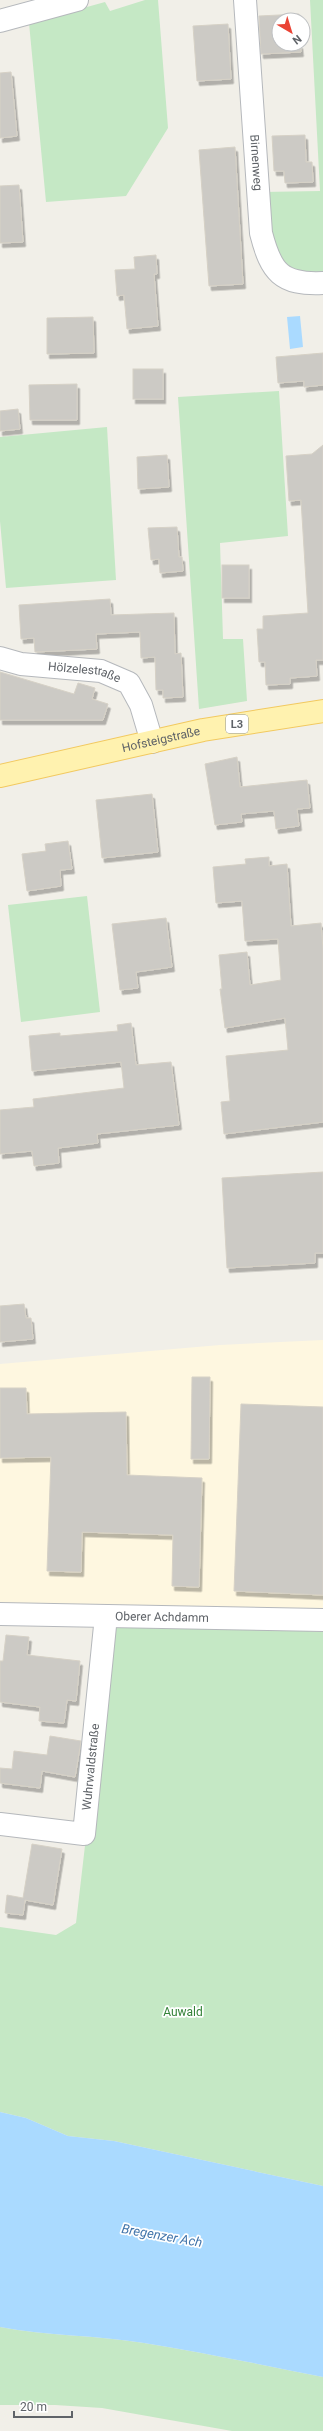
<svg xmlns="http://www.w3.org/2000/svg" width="323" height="2431" font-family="Roboto,sans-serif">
<defs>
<filter id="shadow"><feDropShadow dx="2.5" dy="4.5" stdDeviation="0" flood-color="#0004"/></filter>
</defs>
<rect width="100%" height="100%" fill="#f1efe8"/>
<path fill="#fef7e0" d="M323,1340V1632L178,1623L0,1619V1364L220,1345Z"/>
<g fill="#c5e8c5">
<path d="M145,0H158L168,128L126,196L46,202L29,23L105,2L110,11Z"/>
<path d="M310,0H323V277L297,276L268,244L263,192L320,191Z"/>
<path d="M279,391L288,536L220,543L223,639H243L247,701L199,709L178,397Z"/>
<path d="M107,427L116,580L6,588L0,521V437Z"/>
<path d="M87,896L100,1012L21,1022L8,905Z"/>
<path d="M111,1622L178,1623L323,1632V2186L114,2141L68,2136L26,2118L0,2112V1927L56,1935L76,1923Z"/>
<path d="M0,2327C47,2336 96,2335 144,2343C204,2353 264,2365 323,2377V2431H232L102,2408L55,2405H0Z"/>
</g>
<g fill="#aadaff">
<path d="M300,316L303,347L290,349L287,317Z"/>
<path d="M0,2112L26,2118L68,2136L114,2141L323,2186V2377C264,2365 204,2353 144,2343C96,2335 47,2336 0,2327Z"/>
</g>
<g fill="#cccac5" stroke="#d6d1c6" filter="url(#shadow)">
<path d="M299,14V20H279V44H300L301,52L261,54L259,16Z"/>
<path d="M228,24L231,79L197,81L193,26Z"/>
<path d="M11,72L17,136L0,138V73Z"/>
<path d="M305,135L306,162H312L313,182L285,183L284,171H274L272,136Z"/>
<path d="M235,147L243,284L209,286L199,150Z"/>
<path d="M19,185L23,242L0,243V186Z"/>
<path d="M156,255L157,274H154L158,326L127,329L124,295L117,296L115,270L135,269L134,257Z"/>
<path d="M93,317L94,353L47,354V318Z"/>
<path d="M323,353V385L304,387V381L278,383L276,357Z"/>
<rect x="133" y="369" width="30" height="30"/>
<path d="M77,384V420H30L29,385Z"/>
<path d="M18,409L20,429L0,431V411Z"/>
<path d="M323,445V660H316L317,676L290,678V684L266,685L265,662H259L257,629H263V616L308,613L301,500L289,501L286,456L312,454Z"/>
<path d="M167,455L169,487L138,489L137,457Z"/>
<path d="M177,527L179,557H182L183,571L160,573L159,559L151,560L148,528Z"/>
<rect x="222" y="565" width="27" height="33"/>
<path d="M110,599L111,615L174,613L175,654L181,653L183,697L163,698V690H156L155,657L141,658L140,632L96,634L97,649L35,652L34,638L21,639L19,605Z"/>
<path d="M0,672L74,694L78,683L95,688L92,699L108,704L103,720H0Z"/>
<path d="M237,757L240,787L307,780L310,808L297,809L299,826L276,829L274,811L241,814L242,822L215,825L205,764Z"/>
<path d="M152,794L158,852L102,858L96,800Z"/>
<path d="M68,841L72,869L60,870L61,886L27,891L22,854L46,851L45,844Z"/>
<path d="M269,857V866L287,864L291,926L321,923L323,949V1122L224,1134L221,1102L230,1101L226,1056L288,1050L285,1018L225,1028L220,989H222L219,955L247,952L250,985L281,980L278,939L245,941L242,901L216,903L213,867L246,864L245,859Z"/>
<path d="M166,918L172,967L136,972L138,988L120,990L112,924Z"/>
<path d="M131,1023L136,1065L171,1062L179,1125L97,1134L98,1143L58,1148L59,1163L34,1166L32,1151L0,1154V1110L34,1107L33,1099L124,1088L121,1062L32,1071L29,1036L60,1033V1036L118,1031L117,1025Z"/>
<path d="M323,1172V1253H315V1263L227,1268L222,1178Z"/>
<path d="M24,1304L26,1318H31L33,1339L0,1342V1306Z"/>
<path d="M192,1377H210L209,1459H191Z"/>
<path d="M0,1388H26L27,1414L126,1412L127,1475L202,1478L199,1587L172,1586L173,1535L82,1532L81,1572L47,1571L51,1457L0,1458Z"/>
<path d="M241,1404L323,1407V1595L234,1591Z"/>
<path d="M6,1635L29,1637L27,1655L80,1661L76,1701L67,1700L64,1723L39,1721L40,1707L0,1702V1661H3Z"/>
<path d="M50,1736L81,1741L75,1777L42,1771L40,1788L0,1783V1768L12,1769L14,1751L47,1755Z"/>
<path d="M32,1844L62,1849L53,1905L25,1900L23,1915L5,1913L7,1895L23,1898Z"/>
</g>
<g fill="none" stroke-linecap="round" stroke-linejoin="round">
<g stroke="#b5b8bc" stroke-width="24">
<g id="minor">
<path id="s1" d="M245,0L261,233C271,272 281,285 323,283"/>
<path d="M0,21L77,0"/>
<path id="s2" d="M0,658L21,664L101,671L129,683L141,705L152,742"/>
<path id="s3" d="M0,1614L323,1620"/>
<path id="s4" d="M0,1824L84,1834L106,1616"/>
</g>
</g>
<g stroke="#f2c960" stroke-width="24">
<g id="major">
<path id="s5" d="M0,776L203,730L323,711"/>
</g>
</g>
<use href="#minor" stroke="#fff" stroke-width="22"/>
<use href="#major" stroke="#fff2af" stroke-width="22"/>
</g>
<g text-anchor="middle" stroke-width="3.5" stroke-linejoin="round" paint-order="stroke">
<rect fill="#fff" stroke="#8f9295" stroke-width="1" x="226" y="715" width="22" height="18" rx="3"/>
<g font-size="11" font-weight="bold" fill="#5f6368">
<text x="237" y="728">L3</text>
</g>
<g font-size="12" fill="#5f6368" stroke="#fff">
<text dy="4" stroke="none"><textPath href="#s1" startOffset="163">Birnenweg</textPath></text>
<text dy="4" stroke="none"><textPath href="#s2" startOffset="86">Hölzelestraße</textPath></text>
<text dy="4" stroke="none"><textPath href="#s5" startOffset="165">Hofsteigstraße</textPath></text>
<text dy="4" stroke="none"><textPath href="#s3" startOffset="162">Oberer Achdamm</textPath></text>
<text dy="4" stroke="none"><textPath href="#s4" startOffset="152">Wuhrwaldstraße</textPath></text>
</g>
<g font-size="12" fill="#348238" stroke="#fff">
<text x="183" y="2016">Auwald</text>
</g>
<g font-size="13" font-style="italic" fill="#4174aa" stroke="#fff">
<text transform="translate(162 2235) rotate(10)" y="5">Bregenzer Ach</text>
</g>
</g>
<g transform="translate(291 32) rotate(142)"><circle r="19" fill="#ffffff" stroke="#bfc1c3"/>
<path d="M0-3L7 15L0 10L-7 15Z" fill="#ea4335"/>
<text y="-6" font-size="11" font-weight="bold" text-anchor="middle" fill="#5f6368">N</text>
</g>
<path d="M14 2411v6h58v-6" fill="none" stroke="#5f6368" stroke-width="2"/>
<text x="20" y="2411" font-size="12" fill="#5f6368" stroke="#ffffff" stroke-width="3" paint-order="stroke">20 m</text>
</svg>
